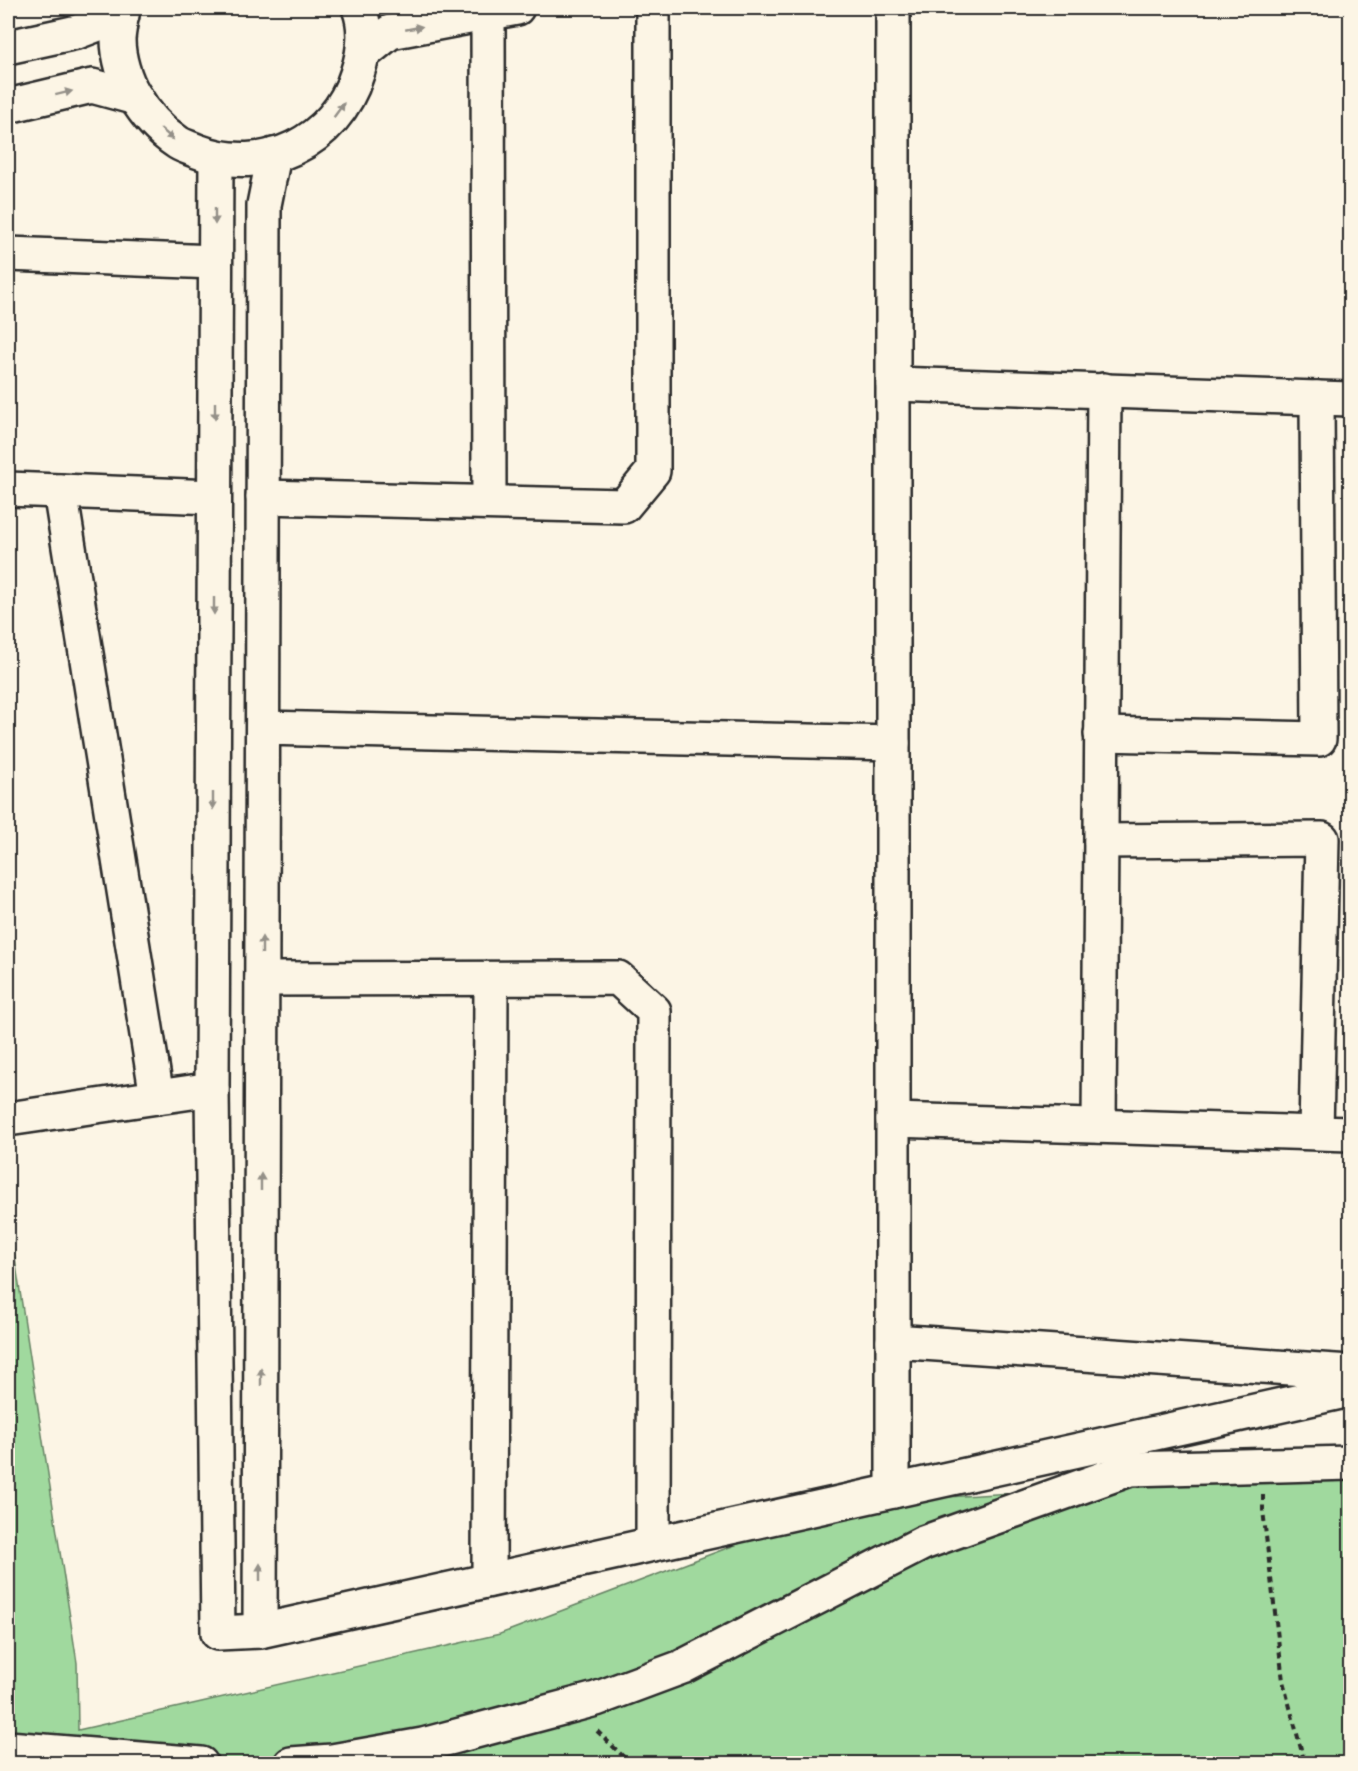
<svg xmlns="http://www.w3.org/2000/svg" width="1358" height="1771" font-family="Sriracha,sans-serif">
<rect width="100%" height="100%" fill="#fcf5e5"/>
<filter id="ink" filterUnits="userSpaceOnUse"><feTurbulence type="fractalNoise" baseFrequency=".0167" numOctaves="2"/><feDisplacementMap in="SourceGraphic" scale="12" xChannelSelector="R" yChannelSelector="G"/><feConvolveMatrix kernelMatrix="1 2 1 2 8 2 1 2 1" color-interpolation-filters="sRGB"/></filter>
<g filter="url(#ink)">
<path fill="#a0d99e" stroke="#668264" stroke-width="1.5" d="M8,1213L77,1663L78,1730L500,1634L846,1503L1350,1473V1763H8Z"/>
<g fill="none" stroke-linecap="round" stroke-linejoin="round">
<g stroke="#2b2b2b" stroke-width="38">
<g id="street">
<path d="M123,8C121,18 119,29 118,39C118,58 125,80 134,95C145,114 159,130 177,142C182,146 191,148 197,151C264,177 336,142 357,74C364,53 367,29 359,8"/>
<path d="M488,13L489,502"/>
<path d="M8,47L77,32L122,15"/>
<path d="M363,54L390,32L517,8"/>
<path d="M8,106L92,86L136,98"/>
<path d="M216,158L212,1089L218,1633L260,1631L1350,1390"/>
<path d="M8,254L215,262"/>
<path d="M893,384L1350,399"/>
<path d="M8,489L214,497"/>
<path d="M60,491L157,1097"/>
<path d="M263,497L624,506L653,471V8"/>
<path d="M263,728L893,743"/>
<path d="M1101,734L1319,739L1317,398"/>
<path d="M1101,841L1322,839L1316,1132"/>
<path d="M262,979L618,978L654,1011L653,1544"/>
<path d="M8,1119L212,1089"/>
<path d="M893,1120L1350,1134"/>
<path d="M1099,1126L1104,390"/>
<path d="M893,1341L1350,1372"/>
<path d="M893,1491V8"/>
<path d="M489,1580L491,979"/>
<path d="M260,1631L264,205L274,155"/>
<path d="M8,1748L201,1764"/>
<path d="M291,1764L332,1761L423,1745L596,1699L682,1667L923,1543L1130,1469L1350,1463"/>
</g>
</g>
<g stroke="#2b2b2b" stroke-width="4" stroke-dasharray="6 4.5" stroke-linecap="butt">
<path d="M1263,1495V1510L1283,1681L1305,1764"/>
<path d="M597,1731L631,1764"/>
</g>
<use href="#street" stroke="#fcf5e5" stroke-width="33"/>
</g>
<defs><path id="oneway-solid" d="M-6-.8H1V-3.2L6.5 0L1 3.2V.8H-6Z" transform="scale(1.5)"/></defs>
<g fill="#949088">
<use href="#oneway-solid" transform="translate(414 28) rotate(-11)"/>
<use href="#oneway-solid" transform="translate(64 93) rotate(-14)"/>
<use href="#oneway-solid" transform="translate(339 110) rotate(-54)"/>
<use href="#oneway-solid" transform="translate(167 134) rotate(41)"/>
<use href="#oneway-solid" transform="translate(215 216) rotate(90)"/>
<use href="#oneway-solid" transform="translate(215 411) rotate(90)"/>
<use href="#oneway-solid" transform="translate(214 606) rotate(90)"/>
<use href="#oneway-solid" transform="translate(213 801) rotate(90)"/>
<use href="#oneway-solid" transform="translate(262 945) rotate(-90)"/>
<use href="#oneway-solid" transform="translate(261 1182) rotate(-90)"/>
<use href="#oneway-solid" transform="translate(261 1377) rotate(-90)"/>
<use href="#oneway-solid" transform="translate(260 1572) rotate(-90)"/>
</g>
</g>
<rect width="1358" height="1771" fill="none" stroke="#fcf5e5" stroke-width="30"/>
<rect x="15" y="15" width="1328" height="1741" fill="none" stroke="#2b2b2b" stroke-width="2" filter="url(#ink)"/>
</svg>
